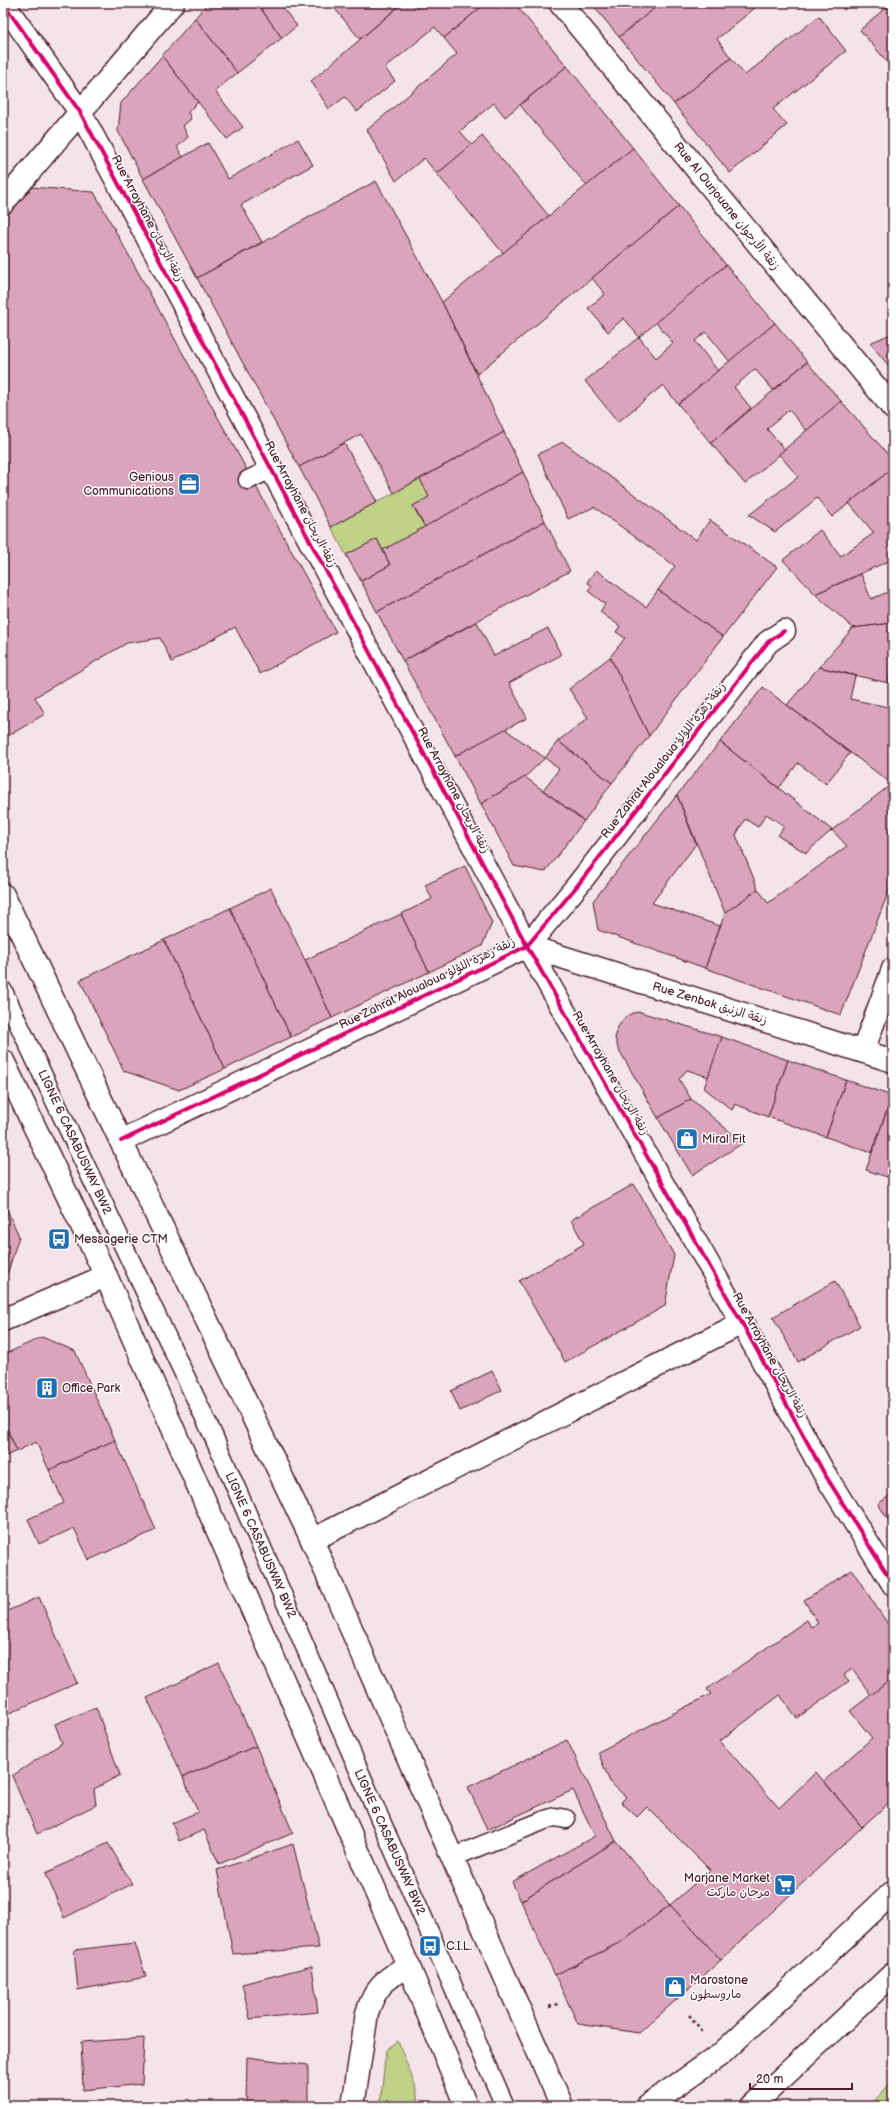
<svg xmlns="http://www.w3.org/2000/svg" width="896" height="2109" font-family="'Balsamiq Sans','Playpen Sans Arabic',sans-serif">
<rect width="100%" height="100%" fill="#f4e4ea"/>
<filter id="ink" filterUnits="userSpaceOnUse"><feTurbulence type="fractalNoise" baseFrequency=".025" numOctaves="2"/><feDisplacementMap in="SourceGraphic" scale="8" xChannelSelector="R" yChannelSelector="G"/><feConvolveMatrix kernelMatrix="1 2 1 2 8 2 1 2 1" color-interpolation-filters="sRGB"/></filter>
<g filter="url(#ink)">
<g fill="#bfd287" stroke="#847859">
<path d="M420,479L429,497L413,506L425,527L383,550L377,539L346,555L331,527Z"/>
<path d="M398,2041L415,2085L419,2106H380L386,2050Z"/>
<path d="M893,2080V2106H870Z"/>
</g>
<g fill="#daa4ba" stroke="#4a1f2b">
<path d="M208,3H257L282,38L237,73L195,18Z"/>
<path d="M257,3H279L297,26L282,38Z"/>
<path d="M330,3H403L360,39Z"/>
<path d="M403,3H411L416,9L423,3H486L444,38L435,27L385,68L395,81L357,112L345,97L329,109L311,81Z"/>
<path d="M486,3H514L567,66L505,117L494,103L460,131L472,145L437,174L424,158L396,181L367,130L457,54L444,38Z"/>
<path d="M591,3H661L619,37Z"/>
<path d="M661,3H690L694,8L700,3H761L717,39L731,58L674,104L619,37Z"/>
<path d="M838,3H852L844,10Z"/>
<path d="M877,3H891L883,10Z"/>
<path d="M891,3H893V30L890,32L893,37V69L860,30Z"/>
<path d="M819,16L846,51L773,109L787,125L730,173L674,104L731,58L745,75Z"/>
<path d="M195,18L237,73L215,91L243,127L227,139L162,56Z"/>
<path d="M162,56L198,102L188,112L191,119L183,126L188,137L177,147L183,157L143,179L118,131L121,103Z"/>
<path d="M567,66L633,148L587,186L520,105Z"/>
<path d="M482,136L549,216L503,253L437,174Z"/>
<path d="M298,139L313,165L241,205L262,242L197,278L143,179L208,143L228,179Z"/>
<path d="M633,148L679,206L477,374L442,302Z"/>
<path d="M376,181L442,302L504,432L394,493L361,434L299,467L197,278Z"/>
<path d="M31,187L94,192L336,632L260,674L235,627L172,662L160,638L127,643L35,697L45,714L3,739V220Z"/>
<path d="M679,206L726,265L639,337L624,318L608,332L588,308L605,294L592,278Z"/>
<path d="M726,265L775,323L730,362L706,332L695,341L718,371L678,404L663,385L618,422L585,381L639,337L656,358L673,343L656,322Z"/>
<path d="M775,323L807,362L773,390L755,369L734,387L751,408L711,443L678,404Z"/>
<path d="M893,333V371L870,343Z"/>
<path d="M807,362L841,401L807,431L789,410L767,429L785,450L745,484L711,443Z"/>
<path d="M841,401L893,460V468L832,517L817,498L775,532L749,515L798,477L779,454Z"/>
<path d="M504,432L523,472L425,527L413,506L429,497L420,479Z"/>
<path d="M563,442L696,540L710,520L777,567L723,637L658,590L675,566L594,507L568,519L538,454Z"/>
<path d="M344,443L377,502L331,527L299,467Z"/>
<path d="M893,468V559L815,594L783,560L820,530L841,556L874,533L849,503Z"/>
<path d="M523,472L545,521L377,612L361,581L390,565L383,550Z"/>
<path d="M545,521L570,571L403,661L377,612Z"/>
<path d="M377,539L390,565L361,581L346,555Z"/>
<path d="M596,570L646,607L658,590L723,637L649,736L610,657L625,638L616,632L620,626L600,612L605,604L588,591L592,586L587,582Z"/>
<path d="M861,574L871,599L893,590V623L853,628L815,594Z"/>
<path d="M477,622L494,656L548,628L561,655L509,683L527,718L455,756L403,661Z"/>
<path d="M893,623V668L890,669L888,683L819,667L853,628Z"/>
<path d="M610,657L649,736L612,783L558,741L588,718L569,689Z"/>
<path d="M819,667L855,676L850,699L893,708L892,784L787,705Z"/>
<path d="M763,687L850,753L826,784L798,763L779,788L720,742Z"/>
<path d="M505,729L545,758L525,777L481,804L455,756Z"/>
<path d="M558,741L612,783L584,821L543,790L559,769L545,758Z"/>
<path d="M720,742L832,830L806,853L778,836L784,826L766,814L758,827L745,819L736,835L758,889L725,913L677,795Z"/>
<path d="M525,777L584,821L545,872L514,866L481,804Z"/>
<path d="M893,783V880L841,1015L705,968L725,913L758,889L768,903L847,846L832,830Z"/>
<path d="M677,795L696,844L652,903L720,926L705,968L598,930L593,901Z"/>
<path d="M465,866L492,923L482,946L429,972L401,914L432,899L425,885Z"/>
<path d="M271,888L332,1018L291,1037L230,908Z"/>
<path d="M230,908L291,1037L225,1069L164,940Z"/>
<path d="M401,914L429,972L332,1018L305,960Z"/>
<path d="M164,940L225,1069L179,1090L124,1071L80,980Z"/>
<path d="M640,1012L722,1037L709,1077L687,1070L679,1079L691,1099L658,1118L618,1048L615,1038L618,1027L625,1017L633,1013Z"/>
<path d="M722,1037L788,1060L768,1117L735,1104L732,1110L704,1088Z"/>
<path d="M788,1060L846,1080L826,1137L768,1117Z"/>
<path d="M846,1080L892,1096L872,1153L826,1137Z"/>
<path d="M892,1096L893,1097V1179L866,1170Z"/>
<path d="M691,1099L743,1143L692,1175L658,1118Z"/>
<path d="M634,1184L674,1255L665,1306L565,1362L519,1281L584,1244L571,1220Z"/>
<path d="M3,1201L19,1236L8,1272L3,1274Z"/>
<path d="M835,1281L860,1326L798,1362L773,1317Z"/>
<path d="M42,1337L75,1351L115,1440L49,1470L36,1442L17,1451L3,1421V1355Z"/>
<path d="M492,1371L502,1390L460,1411L451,1391Z"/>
<path d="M3,1421L17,1451L3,1457Z"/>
<path d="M115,1440L156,1530L89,1560L74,1528L39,1544L28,1519L64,1503L49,1470Z"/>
<path d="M893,1493V1527L878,1504Z"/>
<path d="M852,1570L893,1632V1678L871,1695L852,1669L844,1675L849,1681L797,1718L780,1695L720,1741L779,1808L816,1772L862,1827L721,1960L670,1905L710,1870L647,1807L637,1817L621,1802L626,1797L610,1782L598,1752L711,1694L707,1689L807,1620L811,1627L818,1623L804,1600Z"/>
<path d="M39,1597L77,1683L3,1716V1613Z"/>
<path d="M219,1663L256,1746L183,1777L147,1698Z"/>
<path d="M893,1678V1799L862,1827L824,1781L872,1738L850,1711Z"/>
<path d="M96,1707L120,1775L94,1789L96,1805L37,1834L12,1776L62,1743L55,1724Z"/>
<path d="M567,1740L616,1841L521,1901L512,1882L595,1836L573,1790L487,1830L468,1787Z"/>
<path d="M256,1746L293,1833L219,1864L204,1830L179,1841L172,1823L198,1812L183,1777Z"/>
<path d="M616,1841L670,1905L621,1942L555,1975L521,1901Z"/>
<path d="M108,1843L132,1884L64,1918L46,1873Z"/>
<path d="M293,1844L319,1948L233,1954L217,1870Z"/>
<path d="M670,1905L721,1960L639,2033L578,2024L555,1975L621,1942Z"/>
<path d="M135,1943L146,1977L78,1990L74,1950Z"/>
<path d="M312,1966L318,2012L250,2019L242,1984Z"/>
<path d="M144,2038L142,2084L83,2090L81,2042Z"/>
<path d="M247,2057L308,2065V2106H246Z"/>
</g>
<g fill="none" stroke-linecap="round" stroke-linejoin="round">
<g stroke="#4a1f2b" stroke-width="21">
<g id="lane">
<path d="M248,480L271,469"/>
<path d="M3,991L212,1433L505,2106"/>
<path d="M453,1857L545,1820L555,1817L566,1819"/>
</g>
</g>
<g stroke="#4a1f2b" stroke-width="25">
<g id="street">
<path d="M3,3L80,112L527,946L742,1323L824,1473L893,1584"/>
<path d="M560,3L893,408"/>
<path d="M3,203L173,3"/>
<path d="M527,946L893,1061"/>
<path d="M863,1051L893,969"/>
<path d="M121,1141L527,946L577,886L768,642L784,631"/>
<path d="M3,1320L106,1276"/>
<path d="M312,1540L742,1323"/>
<path d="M353,2106L367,2013C376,1985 385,1980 408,1965"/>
</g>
</g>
<g stroke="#4a1f2b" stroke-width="25">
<g id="secondary">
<path d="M3,895L312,1540L562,2106"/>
<path d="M3,1061L106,1276L408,1965L466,2106"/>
<path d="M647,2106L720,2055L893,1892"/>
<path d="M752,2106L893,1974"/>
</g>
</g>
<g stroke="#4a1f2b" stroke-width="2.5" stroke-dasharray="3 3" stroke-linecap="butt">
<path d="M549,2007L560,2003"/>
<path d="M689,2015L703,2032"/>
</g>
<use href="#lane" stroke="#fff" stroke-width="18"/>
<use href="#street" stroke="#fff" stroke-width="22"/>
<use href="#secondary" stroke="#fff" stroke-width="22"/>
<g stroke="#fff" stroke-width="6">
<g id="cycleway">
<path d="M3,3L80,112L527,946L742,1323L824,1473L893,1584"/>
<path d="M121,1141L527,946L577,886L768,642L784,631"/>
</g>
</g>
<use href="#cycleway" stroke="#d6006c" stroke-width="4"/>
</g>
</g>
<defs>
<g id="office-square" transform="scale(1.15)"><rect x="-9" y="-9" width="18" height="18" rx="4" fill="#1f6fb2" stroke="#fff"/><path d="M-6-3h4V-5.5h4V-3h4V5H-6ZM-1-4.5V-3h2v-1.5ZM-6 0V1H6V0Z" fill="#fff"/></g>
<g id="shop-square" transform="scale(1.15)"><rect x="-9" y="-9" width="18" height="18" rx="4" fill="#1f6fb2" stroke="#fff"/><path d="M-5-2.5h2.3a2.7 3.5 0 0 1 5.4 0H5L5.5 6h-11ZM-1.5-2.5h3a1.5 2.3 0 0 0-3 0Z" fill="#fff"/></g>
<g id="bus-square" transform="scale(1.15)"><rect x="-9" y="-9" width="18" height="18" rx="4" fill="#1f6fb2" stroke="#fff"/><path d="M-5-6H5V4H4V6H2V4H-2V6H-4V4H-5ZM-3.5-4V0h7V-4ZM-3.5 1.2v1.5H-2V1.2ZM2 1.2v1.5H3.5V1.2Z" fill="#fff"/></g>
<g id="building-square" transform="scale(1.15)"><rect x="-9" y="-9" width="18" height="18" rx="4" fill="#1f6fb2" stroke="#fff"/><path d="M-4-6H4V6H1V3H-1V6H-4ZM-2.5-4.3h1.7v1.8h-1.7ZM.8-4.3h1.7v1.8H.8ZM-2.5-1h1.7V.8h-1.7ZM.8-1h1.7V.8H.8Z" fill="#fff"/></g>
<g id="supermarket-square" transform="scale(1.15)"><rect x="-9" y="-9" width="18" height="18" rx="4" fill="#1f6fb2" stroke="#fff"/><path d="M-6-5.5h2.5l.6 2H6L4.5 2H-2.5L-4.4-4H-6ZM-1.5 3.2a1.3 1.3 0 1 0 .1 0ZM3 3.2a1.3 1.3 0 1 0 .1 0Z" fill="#fff"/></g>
</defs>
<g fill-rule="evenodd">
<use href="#office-square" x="189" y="484"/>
<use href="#shop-square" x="687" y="1139"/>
<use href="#bus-square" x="59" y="1239"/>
<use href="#building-square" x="47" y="1388"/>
<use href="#supermarket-square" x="785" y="1885"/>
<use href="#bus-square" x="430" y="1946"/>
<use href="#shop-square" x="675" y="1987"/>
</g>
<g text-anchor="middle" stroke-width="3" stroke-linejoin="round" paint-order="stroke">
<g font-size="12" fill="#4a1f2b" stroke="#fff">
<text transform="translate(727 206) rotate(51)" y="4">Rue Al Ourjouane زنقة الأرجوان</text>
<text transform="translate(148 218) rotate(62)" y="4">Rue Arrayhane زنقة الريحان</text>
<text transform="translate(301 504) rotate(62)" y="4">Rue Arrayhane زنقة الريحان</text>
<text transform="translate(663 760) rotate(-52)" y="4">Rue Zahrat Aloualoua زنقة زهرة اللؤلؤ</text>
<text transform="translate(454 790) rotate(62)" y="4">Rue Arrayhane زنقة الريحان</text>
<text transform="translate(427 983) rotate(-26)" y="4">Rue Zahrat Aloualoua زنقة زهرة اللؤلؤ</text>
<text transform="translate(710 1003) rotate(17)" y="4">Rue Zenbak زنقة الزنبق</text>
<text transform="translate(611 1073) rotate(60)" y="4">Rue Arrayhane زنقة الريحان</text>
<text transform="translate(75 1142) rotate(65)" y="4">LIGNE 6 CASABUSWAY BW2</text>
<text transform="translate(770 1355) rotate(61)" y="4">Rue Arrayhane زنقة الريحان</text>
<text transform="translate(261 1545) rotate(66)" y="4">LIGNE 6 CASABUSWAY BW2</text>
<text transform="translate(390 1842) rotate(66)" y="4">LIGNE 6 CASABUSWAY BW2</text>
</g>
<g font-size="12" fill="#4a1f2b" stroke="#fff" text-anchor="start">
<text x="174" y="481" text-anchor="end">Genious<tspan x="174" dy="14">Communications</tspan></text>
<text x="702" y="1143">Miral Fit</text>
<text x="74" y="1243">Messagerie CTM</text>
<text x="62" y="1392">Office Park</text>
<text x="770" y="1882" text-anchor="end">Marjane Market<tspan x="770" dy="14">مرجان ماركت</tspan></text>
<text x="446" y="1950">C.I.L.</text>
<text x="690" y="1984">Marostone<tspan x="690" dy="14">ماروسطون</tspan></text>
</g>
</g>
<rect width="896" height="2109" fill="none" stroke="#fff" stroke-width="16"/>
<rect x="8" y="8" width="880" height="2093" fill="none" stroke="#4a1f2b" stroke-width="1.5" filter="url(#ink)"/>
<path d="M750 2083v6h102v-6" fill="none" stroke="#4a1f2b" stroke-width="2"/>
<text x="756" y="2083" font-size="12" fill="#4a1f2b" stroke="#ffffff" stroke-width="3" paint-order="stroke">20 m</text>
</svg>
